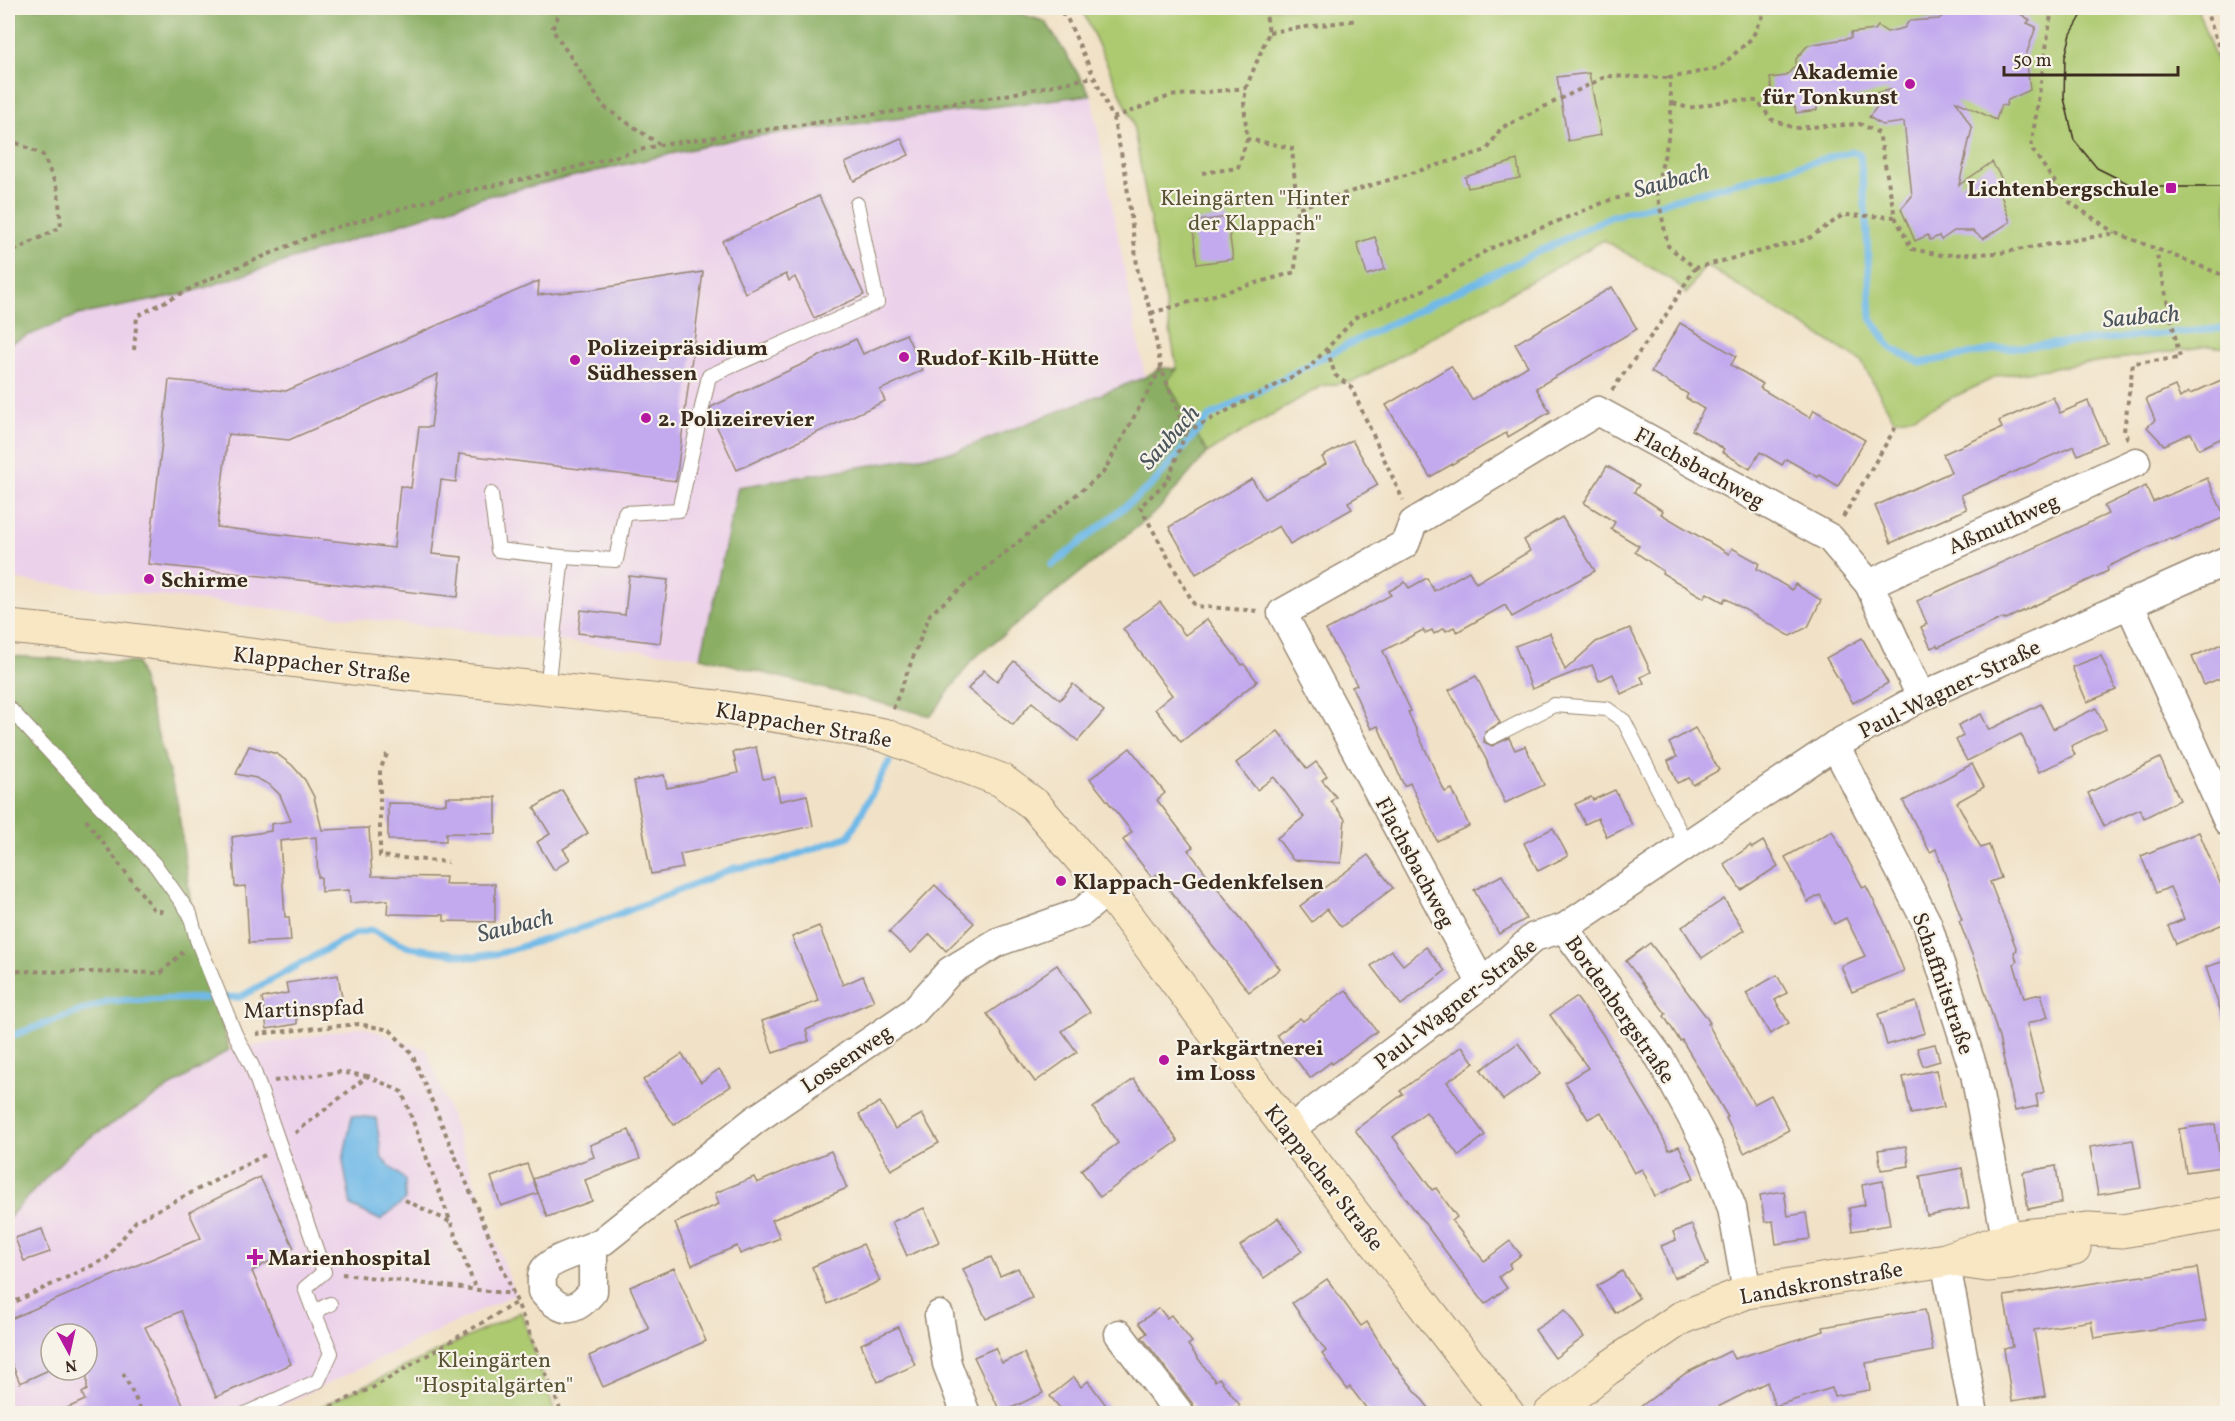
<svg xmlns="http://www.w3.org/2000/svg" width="2235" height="1421" font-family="Vollkorn,serif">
<rect width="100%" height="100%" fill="#f7f3e8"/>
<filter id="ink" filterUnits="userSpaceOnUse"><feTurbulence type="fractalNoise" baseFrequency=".0167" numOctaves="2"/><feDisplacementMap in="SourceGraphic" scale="12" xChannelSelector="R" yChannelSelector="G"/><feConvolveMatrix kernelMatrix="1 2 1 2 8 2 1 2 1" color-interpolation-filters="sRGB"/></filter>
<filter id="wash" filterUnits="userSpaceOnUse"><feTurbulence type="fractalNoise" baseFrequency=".008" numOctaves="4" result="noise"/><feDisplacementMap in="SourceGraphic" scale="24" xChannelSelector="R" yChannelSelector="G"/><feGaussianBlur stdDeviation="1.35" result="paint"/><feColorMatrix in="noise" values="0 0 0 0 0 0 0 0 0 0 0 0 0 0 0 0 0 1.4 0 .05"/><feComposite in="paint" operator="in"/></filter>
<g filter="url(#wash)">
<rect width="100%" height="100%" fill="#f1e2c7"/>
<g fill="#ecd1ea" fill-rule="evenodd">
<path d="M1091,95L1145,377L957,451L738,487L701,657L8,579V343L78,315L185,294L484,197L740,138Z"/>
<path d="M363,1027L427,1050L515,1294L266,1413H8V1218L75,1147L229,1050ZM352,1116L375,1118L382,1159L405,1180L380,1220ZM51,1334H87V1370H51Z"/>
</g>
<g fill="#adca71" stroke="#747a48" stroke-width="1.5">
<path d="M1079,8H2197L2227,90V348L2209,346L1998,376L1914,416L1894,420L1861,361L1705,265L1686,294L1675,282L1604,240L1355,381L1321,386L1207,453L1167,381L1177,369L1132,119L1085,16Z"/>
<path d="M521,1312L555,1413H307Z"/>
</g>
<g fill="#8aae63" stroke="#626c40" stroke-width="1.5">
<path d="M8,8H1003L1046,22L1091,95L740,138L484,197L185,294L78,315L8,344Z"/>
<path d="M1161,368L1177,369L1167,381L1207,453L1158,510L972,660L931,716L701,657L738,487L957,451L1145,377Z"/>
<path d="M8,656L137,663L177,800L193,921L229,1050L75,1147L8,1218Z"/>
</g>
<path fill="#6fb9e8" stroke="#557283" stroke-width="1.5" d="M352,1116L376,1118L382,1159L405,1180V1200L380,1220L351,1206L343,1161Z"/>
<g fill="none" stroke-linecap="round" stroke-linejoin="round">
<g stroke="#6fb9e8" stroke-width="7">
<path d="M1052,565L1152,485L1209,417L1351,343L1612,216L1850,152L1860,154L1866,216L1871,318L1891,348L1920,363L1997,349L2228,328"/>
<path d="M8,1037L109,1001L240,997L356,933L371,930L409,947L474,957L501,953L597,923L734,868L773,863L849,836L889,762"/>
</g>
</g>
<g id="blocks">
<g fill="#c3aaee" fill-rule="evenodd">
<path d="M1950,8H2011L2030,20L2027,23L2036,27L2026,55L2030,90L2008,100L2006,106L2001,105L1996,120L1956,101L1972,128L1959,185L1992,162L2004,183L1999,189L2010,222L1983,239L1973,231H1954L1941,240L1939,236L1930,240L1928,235L1915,241L1901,209L1912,196L1904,122L1882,125L1869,117L1890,90L1817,105V110L1796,113L1795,107L1772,92L1770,78L1786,76L1796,65V59L1808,45L1851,38V33L1875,30L1878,26L1887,32L1904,28L1909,21L1939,19Z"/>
<path d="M1589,73L1601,135L1568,141L1557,77Z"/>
<path d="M901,138L909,155L854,181L845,163Z"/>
<path d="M1517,160L1520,178L1468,188L1465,177Z"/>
<path d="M819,196L864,295L814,318L795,277L789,281L786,274L745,293L722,241Z"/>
<path d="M1227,217L1233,259L1197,264L1192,222Z"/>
<path d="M1375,237L1385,269L1367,275L1357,243Z"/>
<path d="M703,272L676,481L459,454L456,482L441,480L432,554L462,557L458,597L148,564L169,380L286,391L539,281L538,295L589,290ZM438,374L431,427H419L411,488L400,486L394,548L217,527L228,434L289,440Z"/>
<path d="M1612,287L1637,329L1536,388L1550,412L1508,437L1506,433L1430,477L1386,405L1451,366L1472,400L1528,366L1515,344Z"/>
<path d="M1680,323L1736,356L1731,365L1763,384L1760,388L1810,418L1814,410L1865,440L1838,486L1820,475L1818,477L1786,459L1782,465L1760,452L1750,469L1722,452L1724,449L1692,430L1704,409L1686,398L1688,394L1651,372Z"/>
<path d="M906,334L923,370L880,390L885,401L737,470L710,412L711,407L856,339L863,354Z"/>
<path d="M2228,377V435L2199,449L2191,433L2164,445L2147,427L2155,420L2146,399L2175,386L2180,398L2188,392L2190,394Z"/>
<path d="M2053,397L2060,413L2088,401L2106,442L2078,455L2074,446L1961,495L1967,509L1891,543L1875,506L1951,472L1943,454L2002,428L1999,421Z"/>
<path d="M1352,440L1378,485L1348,502L1352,509L1290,544L1279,526L1196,574L1169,527L1252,479L1264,499L1326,464L1322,457Z"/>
<path d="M1607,466L1639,485L1634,492L1663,511L1661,514L1729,554L1732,548L1759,563L1757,569L1792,590L1795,584L1821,600L1808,627L1790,636L1725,598L1723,602L1707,593L1704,598L1662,573L1663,571L1635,552L1639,546L1611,529L1615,522L1584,503Z"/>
<path d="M2207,478L2225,517L2171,540L2170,538L2107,567L2108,571L2004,620L2003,618L1938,647L1937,645L1931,648L1921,627L1927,624L1917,601L2108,514L2104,506L2146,486L2153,502Z"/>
<path d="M1562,517L1595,571L1512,617L1505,605L1457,632L1454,627L1446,631L1444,628L1434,634L1432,630L1425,633L1423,630L1383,651L1411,711L1408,712L1445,792L1452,789L1469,826L1437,841L1410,783L1404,786L1378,726L1371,729L1352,687L1357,685L1326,630L1391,595L1389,591L1405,582L1409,588L1427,578L1434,591L1469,571L1476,583L1530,551L1524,540Z"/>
<path d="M629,576L668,580L660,643L578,633L581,610L625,615Z"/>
<path d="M1160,602L1185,635L1207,619L1236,657L1242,665L1244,664L1257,681L1181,742L1155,709L1172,695L1123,629Z"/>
<path d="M1630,628L1651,672L1641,677L1644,683L1621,694L1613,674L1599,681L1592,665L1532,689L1515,646L1550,633L1565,670L1596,642Z"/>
<path d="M1862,638L1888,683L1853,703L1826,658Z"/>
<path d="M2228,641V675L2204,685L2192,657Z"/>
<path d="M2101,656L2116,690L2087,702L2072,667Z"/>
<path d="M1014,661L1060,700L1073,684L1104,711L1078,741L1032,702L1013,725L968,689L984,670L997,681Z"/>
<path d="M1476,676L1500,723L1485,732L1484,742L1492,746L1509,738L1515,750L1525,746L1544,785L1505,803L1487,763H1488L1449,690Z"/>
<path d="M2041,704L2053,729L2096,708L2106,729L2071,746L2075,755L2039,772L2021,734L1967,761L1956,740L1963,736L1958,725L1981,714L1989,730Z"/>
<path d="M1695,728L1719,770L1693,785L1689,778L1677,783L1668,761L1677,757L1669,743Z"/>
<path d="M1278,731L1307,769L1316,762L1327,776L1322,780L1336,797L1331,801L1345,819L1341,863L1293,860L1277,838L1304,817L1274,777L1257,790L1236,763Z"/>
<path d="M249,746L277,754L292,765L305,780L314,797L322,830L369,828L372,876L446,877L445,884H495V922L444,921V915L387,914L388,900L350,903L349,890L321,892V877H318L316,837L280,841L285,917H289L291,941L249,943L246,890L245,886L235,887L232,837L271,831V824L291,821L280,795L270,785L256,778L236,774Z"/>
<path d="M756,747L763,779L775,777L780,801L807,795L813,826L680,854L683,868L651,874L634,781L664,775L667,788L738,773L733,752Z"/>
<path d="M1130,748L1165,793L1157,800L1193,847L1188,850L1280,969L1249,992L1157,874L1152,878L1123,840L1132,832L1090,779Z"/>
<path d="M2160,758L2180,800L2144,818L2140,809L2104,826L2088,793Z"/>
<path d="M1972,764L1984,787L1957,802L1981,848L1989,845L2001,878L1990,882L2017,950L2014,952L2017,962L2014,964L2024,998L2041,994L2048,1017L2027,1024L2044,1092L2036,1095L2038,1106L2015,1111L1999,1038L1980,975L1959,921L1962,920L1936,849L1930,852L1903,801Z"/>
<path d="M562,790L588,833L563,849L570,859L554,870L537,842L550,834L534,808Z"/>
<path d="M1615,790L1632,825L1607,837L1598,818L1585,824L1575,804L1591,797L1593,800Z"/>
<path d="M446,797H496V834L446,833V841L388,840V803L446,804Z"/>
<path d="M1553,828L1568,856L1538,871L1524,843Z"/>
<path d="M1832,831L1863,888L1866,886L1884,921L1904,971L1852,992L1841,966L1865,956L1846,918L1834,924L1820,895L1808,902L1785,857Z"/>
<path d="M2199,832L2228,902V922L2176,944L2168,926L2184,919L2170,887L2156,893L2141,856Z"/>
<path d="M1763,841L1778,866L1741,890L1724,864L1750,846L1752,848Z"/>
<path d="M1368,855L1393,888L1341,927L1327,909L1312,922L1300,906Z"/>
<path d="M1502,875L1526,919L1499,934L1474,890Z"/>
<path d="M935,885L974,923L946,951L930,934L911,953L889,932Z"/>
<path d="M1724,899L1744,930L1702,958L1682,927Z"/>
<path d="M819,926L843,985L863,976L874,1001L806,1030L809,1041L773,1053L762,1021L819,1001L792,937Z"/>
<path d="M1650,943L1705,1015L1710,1023L1708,1024L1754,1104L1771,1095L1789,1130L1744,1153L1726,1118L1728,1117L1682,1040L1680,1041L1664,1016L1666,1014L1626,961Z"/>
<path d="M1426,947L1445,971L1401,1005L1371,966L1391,950L1403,965Z"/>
<path d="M2228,960V1021H2224L2206,967Z"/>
<path d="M1057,965L1090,1012L1062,1031L1077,1052L1035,1082L987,1014Z"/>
<path d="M338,975L344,1009L297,1017V1024L267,1029L262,998L288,993L286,983Z"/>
<path d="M1777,975L1787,993L1775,1000L1789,1023L1770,1034L1746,993Z"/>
<path d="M1346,990L1377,1031L1332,1064L1331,1062L1310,1078L1277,1035L1300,1018L1303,1021Z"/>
<path d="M1576,997L1602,1033L1652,1116L1669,1150L1679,1146L1694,1178L1655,1196L1642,1169L1634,1173L1601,1112L1588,1119L1565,1082L1588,1068L1550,1015Z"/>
<path d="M1916,1002L1925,1033L1887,1045L1878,1014Z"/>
<path d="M1518,1043L1540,1074L1503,1100L1481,1070Z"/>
<path d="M1935,1044L1940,1061L1923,1066L1917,1048Z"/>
<path d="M1462,1046L1474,1063L1447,1082L1485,1135L1459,1156L1426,1112L1393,1137L1432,1190L1436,1188L1457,1217L1452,1221L1484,1261L1510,1241L1521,1255L1509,1264L1511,1268L1499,1277L1507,1288L1485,1304L1355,1130L1403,1094L1400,1091Z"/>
<path d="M682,1054L701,1082L719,1069L731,1086L674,1125L643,1080Z"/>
<path d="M1936,1070L1944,1107L1911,1114L1903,1077Z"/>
<path d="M1134,1079L1178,1141L1100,1197L1081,1170L1118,1143L1093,1108Z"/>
<path d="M880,1102L895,1129L922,1114L939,1143L891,1170L859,1114Z"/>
<path d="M2215,1124L2221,1167L2186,1172L2179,1129Z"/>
<path d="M629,1130L640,1159L585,1180L592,1201L547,1217L533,1179L594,1157L590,1145Z"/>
<path d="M2133,1140L2141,1188L2098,1195L2090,1147Z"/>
<path d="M1906,1146L1909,1166L1881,1170L1878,1150Z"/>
<path d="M831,1151L847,1188L772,1220L780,1238L740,1254L737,1246L692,1265L675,1223L719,1204L715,1193L754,1177L757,1183Z"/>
<path d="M527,1164L538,1193L501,1206L491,1177Z"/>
<path d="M2056,1166L2061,1203L2028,1209L2023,1172Z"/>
<path d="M1962,1168L1969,1208L1927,1216L1920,1176Z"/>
<path d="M260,1177L294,1248L252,1271L291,1364L216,1397L181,1311L145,1327L187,1413H56L85,1400L82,1393L87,1390V1334H51V1369L20,1383L8,1354V1320L201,1238L189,1212Z"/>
<path d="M1883,1181L1890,1225L1852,1231L1849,1208L1865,1205L1862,1185Z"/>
<path d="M1784,1191L1788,1216L1806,1213L1810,1239L1776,1244L1773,1221L1765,1222L1760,1195Z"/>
<path d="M924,1208L939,1242L907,1256L892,1222Z"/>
<path d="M1278,1218L1302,1251L1264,1278L1240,1246Z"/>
<path d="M1692,1225L1708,1265L1674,1278L1661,1246L1676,1240L1673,1232Z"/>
<path d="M42,1229L50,1252L24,1261L15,1238Z"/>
<path d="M863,1244L880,1281L828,1304L812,1267Z"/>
<path d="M991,1257L1000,1276L1018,1268L1032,1298L986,1319L963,1269Z"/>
<path d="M674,1268L706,1341L603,1387L589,1356L649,1329L630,1287Z"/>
<path d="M2197,1268L2206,1321L2094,1338L2091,1321L2034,1330L2045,1396L2012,1401L2004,1349L2013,1347L2004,1296Z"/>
<path d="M1622,1271L1639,1298L1615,1313L1597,1286Z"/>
<path d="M1327,1279L1361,1326L1367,1322L1390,1359L1433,1413H1370L1350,1387L1347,1389L1322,1354L1326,1351L1292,1303Z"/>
<path d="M1159,1308L1167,1318L1171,1315L1192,1342L1188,1345L1215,1381L1219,1378L1240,1405L1229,1413H1196L1193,1404L1142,1337L1147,1333L1139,1323Z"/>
<path d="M1925,1309L1933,1351L1866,1363L1870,1390L1834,1396L1832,1388L1775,1406L1767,1382L1706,1413H1632L1686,1373L1730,1351L1734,1359L1824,1331L1823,1327Z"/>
<path d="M1565,1310L1584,1337L1555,1358L1535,1330Z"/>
<path d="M898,1327L915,1365L878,1382L861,1344Z"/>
<path d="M995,1348L1002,1363L1024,1353L1043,1393L1001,1413L974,1357Z"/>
<path d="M1074,1377L1081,1387L1088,1381L1112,1413H1064L1050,1396Z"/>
</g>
</g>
</g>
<g filter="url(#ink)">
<use href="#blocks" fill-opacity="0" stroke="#968672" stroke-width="1.5"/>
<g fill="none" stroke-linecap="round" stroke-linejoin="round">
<g stroke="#968672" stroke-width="16">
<g id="lane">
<path d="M491,494L498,550L562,557L616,560L625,513L679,510L709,376L877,302L857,204"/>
<path d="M547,689L562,557"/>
<path d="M8,707L156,866L190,914L197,940L235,1034L252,1066L324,1272L305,1288L314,1312"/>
<path d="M1492,737L1554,705L1607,709L1624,721L1687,846"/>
<path d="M245,1414L318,1381L331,1353L314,1312L330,1304"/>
</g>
</g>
<g stroke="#968672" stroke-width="31">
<g id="street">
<path d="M1869,584L2136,462"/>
<path d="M2129,603L2228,822"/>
<path d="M1835,745L1927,923L1975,1074L2006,1238"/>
<path d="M1564,928L1660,1058L1710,1151L1732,1208L1747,1292"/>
<path d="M1482,984L1282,613L1405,544L1413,523L1598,411L1830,538L1869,584L1921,697"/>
<path d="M1289,1130L1482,984L1534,937L1564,928L1835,745L1921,697L2228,560"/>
<path d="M593,1247V1291C574,1314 562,1314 542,1291C542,1285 541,1278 543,1272C549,1258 589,1250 603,1241L755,1120L913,1012L950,971L998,942L1082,912L1108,890"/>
<path d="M1945,1260L1974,1414"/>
<path d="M939,1315L947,1364L966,1414"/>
<path d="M1119,1334L1180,1414"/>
</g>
</g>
<g stroke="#968672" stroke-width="35">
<g id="secondary">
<path d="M8,627L101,636L360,669L726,708L798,719L883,735L1001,780L1035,805L1108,890L1242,1069L1508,1414"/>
<path d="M1959,1261L1987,1265L2010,1263L2074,1248"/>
<path d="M1550,1414L1607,1369L1681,1318L1747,1292L1945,1260L2014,1237L2089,1229L2122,1231L2228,1213"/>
</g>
</g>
<g stroke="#968672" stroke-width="4" stroke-dasharray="4.5 4.5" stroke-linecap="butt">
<path d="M560,8L561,10L552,29L604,107L659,144"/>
<path d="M1054,8L1066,16L1113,118L1125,170L1138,273L1151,313L1161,368"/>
<path d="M1265,8L1269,32L1246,88L1244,102L1247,139L1292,148L1297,208"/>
<path d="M2052,8L2031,148L2068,201L2115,233"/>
<path d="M2205,8L2228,69"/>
<path d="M1269,32L1358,20"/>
<path d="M1673,103L1688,108L1731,100L1758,101L1771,119L1794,128L1860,124L1879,133L1895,217L1912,249L1941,255L1999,253L2116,233L2228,277"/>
<path d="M1113,118L1170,96L1246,88"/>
<path d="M8,139L43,155L58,190L61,227L8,254"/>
<path d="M1202,173L1238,168L1247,139"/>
<path d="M1695,268L1808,239L1843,215L1895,217"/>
<path d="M1151,313L1295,272L1297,208L1487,150L1501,128L1607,76L1669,78"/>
<path d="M1327,349L1335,375L1351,387L1403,500"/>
<path d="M134,350L137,316L207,280L324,231L445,196L561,171L659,145L996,97L1093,77"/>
<path d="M1612,390L1664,318L1695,268L1668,246L1656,188"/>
<path d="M1186,432L1168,480L1140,507L1195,606L1258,611"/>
<path d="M2128,439L2124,431L2133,363L2180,358L2156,251"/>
<path d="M1843,517L1897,425"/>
<path d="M893,709L930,614L1103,473L1161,368L1186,432L1309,368L1356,317L1420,292L1489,249L1610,200L1656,188C1667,147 1675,120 1669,78L1719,68L1752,38L1767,8"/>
<path d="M387,754L380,770V856L448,862"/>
<path d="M86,820L154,910L165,912"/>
<path d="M8,971L161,973L183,952"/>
<path d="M256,1034L359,1024L390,1030L412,1054L517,1302L562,1414"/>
<path d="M274,1081L339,1072L367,1076"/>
<path d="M295,1133L368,1076L402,1092L476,1290"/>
<path d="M405,1200L450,1222"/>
<path d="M342,1274L513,1294"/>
<path d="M8,1305L106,1259L136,1221L265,1155"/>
<path d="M123,1373L143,1414"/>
<path d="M314,1414L374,1387L517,1302"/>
</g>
<use href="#lane" stroke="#fff" stroke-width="14"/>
<use href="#street" stroke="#fff" stroke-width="28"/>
<use href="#secondary" stroke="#f9e7c3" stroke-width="33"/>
<g stroke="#3b2a1e" stroke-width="1.5">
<path d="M2090,8L2083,13L2071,34L2065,57L2064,98L2074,140L2097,168L2135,187H2228"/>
<path d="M2223,8L2228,12"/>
</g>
</g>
</g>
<g fill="#b5179e" stroke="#f7f3e8" stroke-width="2">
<circle cx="1910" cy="84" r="6"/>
<rect x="2165" y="182" width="12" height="12" rx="3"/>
<circle cx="904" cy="357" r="6"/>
<circle cx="575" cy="360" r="6"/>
<circle cx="646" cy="418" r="6"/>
<circle cx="149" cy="579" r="6"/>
<circle cx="1061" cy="881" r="6"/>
<circle cx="1164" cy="1060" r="6"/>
<path d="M252 1248h6v6h6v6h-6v6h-6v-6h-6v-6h6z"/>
</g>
<g text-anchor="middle" stroke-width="4.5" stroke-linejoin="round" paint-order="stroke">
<g font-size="22" font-weight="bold" fill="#3b2a1e" stroke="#f7f3e8" text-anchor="start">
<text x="1898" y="79" text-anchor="end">Akademie<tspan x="1898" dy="25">für Tonkunst</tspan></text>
<text x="2159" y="196" text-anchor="end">Lichtenbergschule</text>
<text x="587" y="355">Polizeipräsidium<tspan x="587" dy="25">Südhessen</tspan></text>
<text x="916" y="365">Rudof-Kilb-Hütte</text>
<text x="658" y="426">2. Polizeirevier</text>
<text x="161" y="587">Schirme</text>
<text x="1073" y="889">Klappach-Gedenkfelsen</text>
<text x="1176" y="1055">Parkgärtnerei<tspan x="1176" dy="25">im Loss</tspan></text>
<text x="268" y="1265">Marienhospital</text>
</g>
<g font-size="22" fill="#585233" stroke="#f7f3e8">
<text x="1255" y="205">Kleingärten "Hinter<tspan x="1255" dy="25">der Klappach"</tspan></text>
<text x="494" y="1367">Kleingärten<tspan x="494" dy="25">"Hospitalgärten"</tspan></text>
</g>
<g font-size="22" fill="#3b2a1e" stroke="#f7f3e8">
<text transform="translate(1700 467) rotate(29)" y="8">Flachsbachweg</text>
<text transform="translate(2003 523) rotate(-24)" y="8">Aßmuthweg</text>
<text transform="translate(322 664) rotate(7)" y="8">Klappacher Straße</text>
<text transform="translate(1949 688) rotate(-26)" y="8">Paul-Wagner-Straße</text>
<text transform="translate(804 724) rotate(10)" y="8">Klappacher Straße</text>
<text transform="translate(1416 862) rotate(62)" y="8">Flachsbachweg</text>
<text transform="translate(1944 983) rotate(71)" y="8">Schaffnitstraße</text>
<text transform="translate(1455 1003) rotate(-38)" y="8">Paul-Wagner-Straße</text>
<text transform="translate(304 1008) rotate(-2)" y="8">Martinspfad</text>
<text transform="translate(1621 1009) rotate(55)" y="8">Bordenbergstraße</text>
<text transform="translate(846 1058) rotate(-34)" y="8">Lossenweg</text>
<text transform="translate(1325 1177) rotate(52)" y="8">Klappacher Straße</text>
<text transform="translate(1821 1282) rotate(-10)" y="8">Landskronstraße</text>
</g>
<g font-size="24" font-style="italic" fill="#4b555b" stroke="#f7f3e8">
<text transform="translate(1671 180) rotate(-15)" y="8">Saubach</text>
<text transform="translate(2141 316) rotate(-5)" y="8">Saubach</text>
<text transform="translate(1169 437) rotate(-48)" y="8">Saubach</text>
<text transform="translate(515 925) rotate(-14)" y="8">Saubach</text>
</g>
</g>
<rect width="2235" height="1421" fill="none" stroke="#f7f3e8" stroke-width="30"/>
<g transform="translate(69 1352) rotate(172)"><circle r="28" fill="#f7f3e8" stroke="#aca397" stroke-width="1.5"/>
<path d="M0-4.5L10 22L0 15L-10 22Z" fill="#b5179e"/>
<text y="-9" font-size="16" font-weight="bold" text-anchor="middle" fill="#3b2a1e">N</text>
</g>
<path d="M2004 66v9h174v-9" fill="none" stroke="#3b2a1e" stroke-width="3"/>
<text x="2013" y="66" font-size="18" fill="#3b2a1e" stroke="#f7f3e8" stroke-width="4.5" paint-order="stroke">50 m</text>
</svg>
